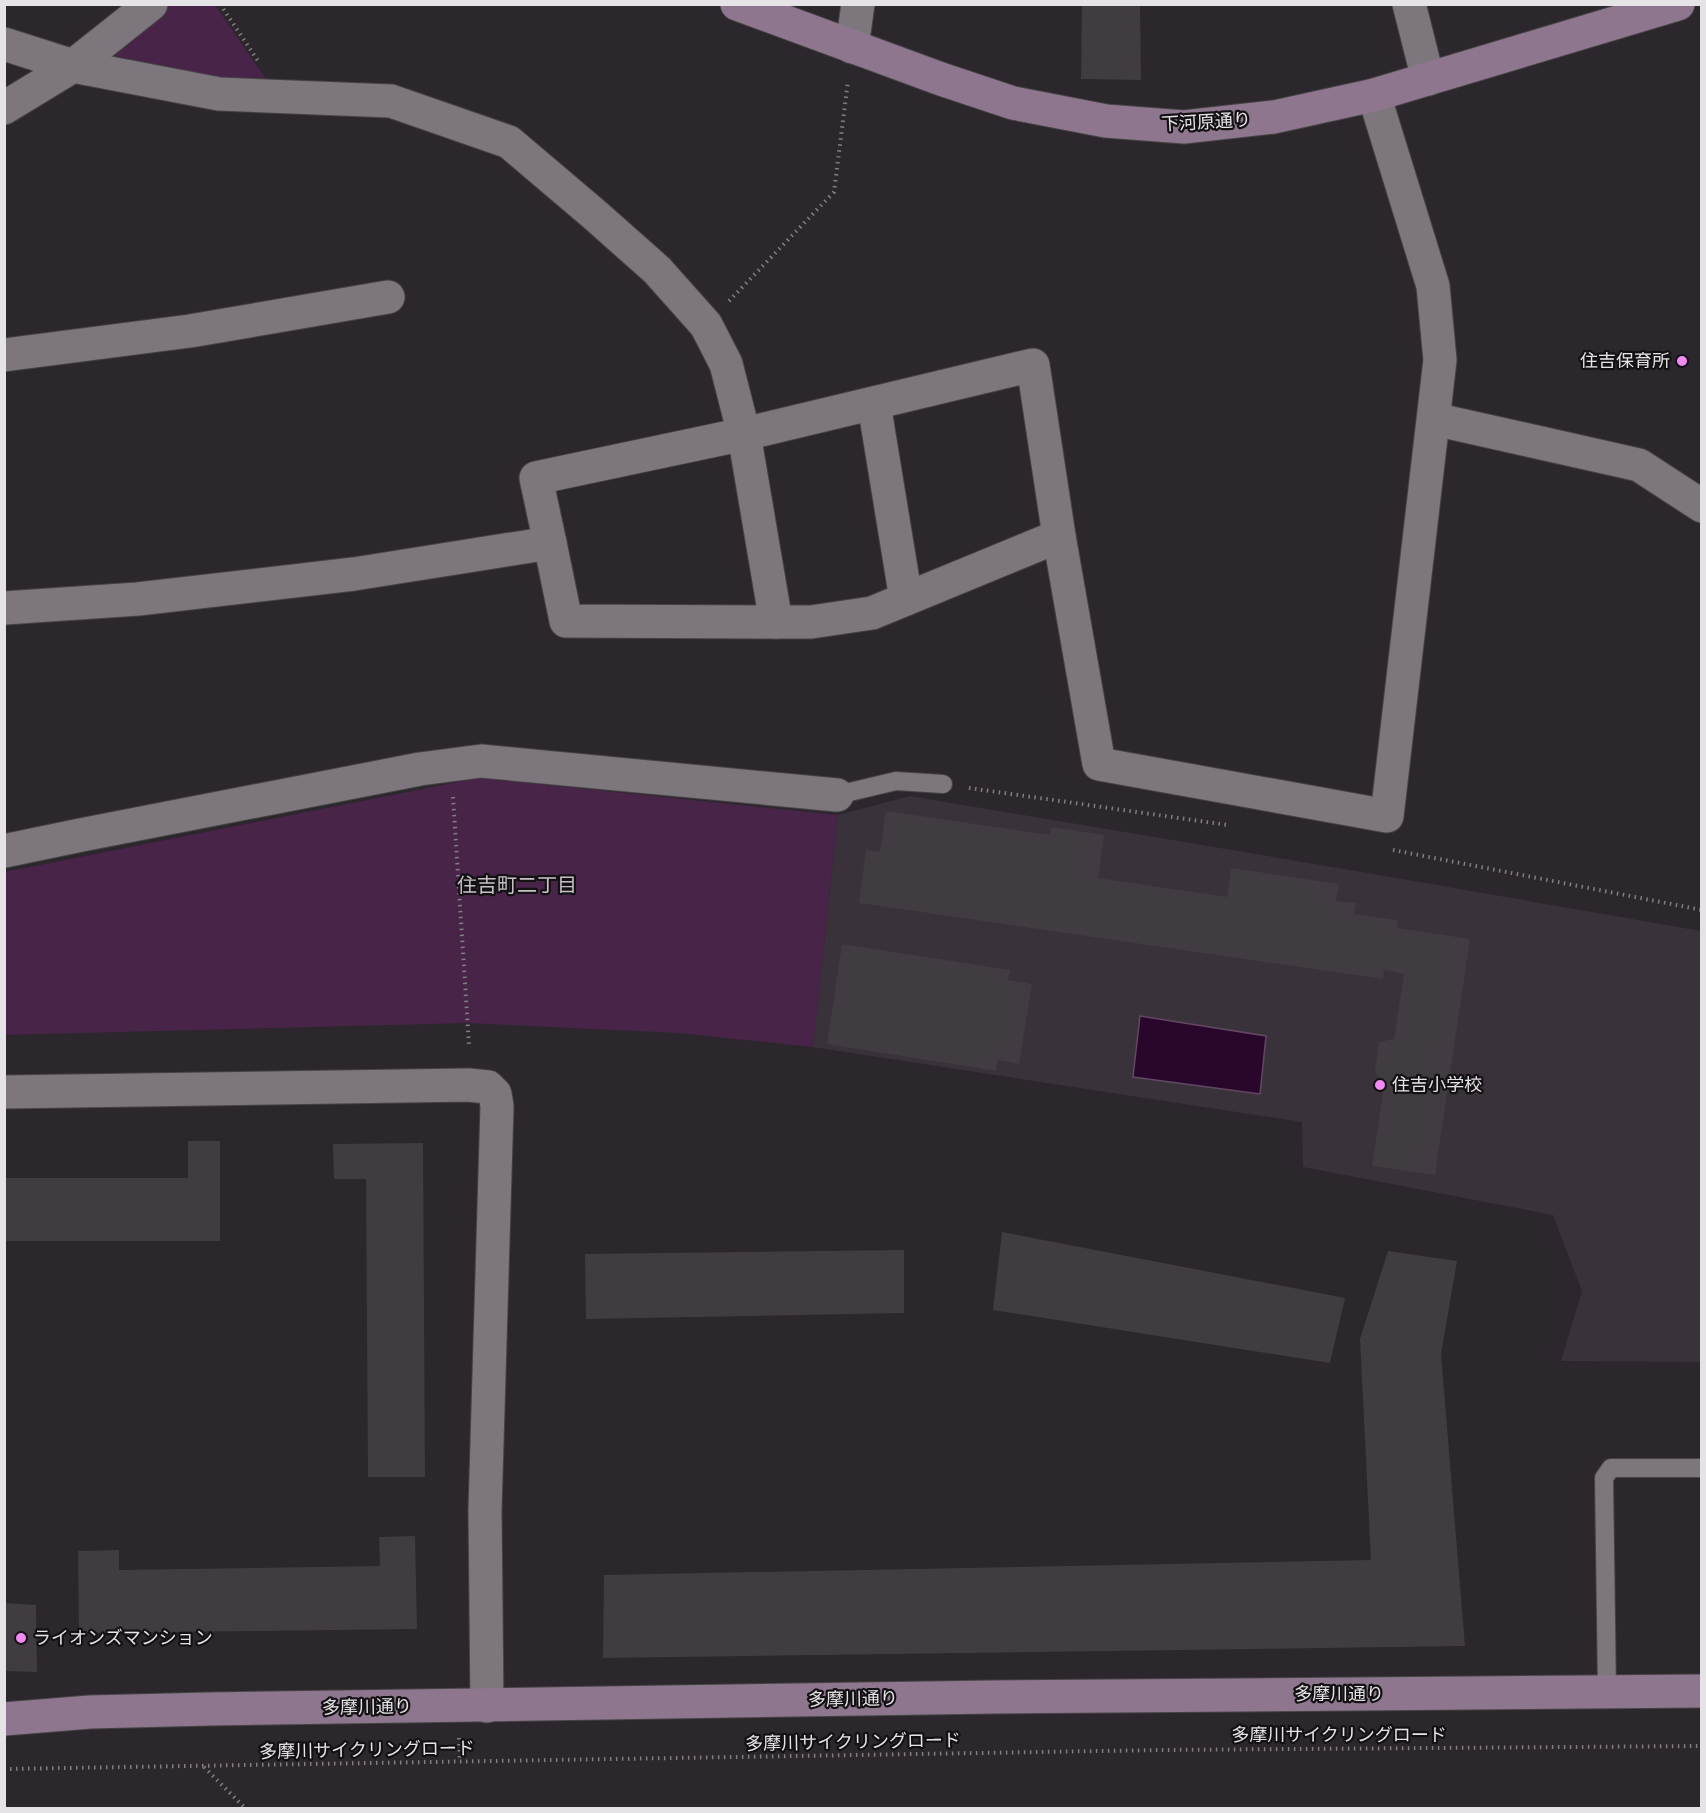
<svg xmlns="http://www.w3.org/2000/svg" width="1706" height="1813" font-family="'Work Sans','Noto Sans JP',sans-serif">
<rect width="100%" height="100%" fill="#2c272c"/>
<path fill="#3a323a" d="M910,796L1362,872L1701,931V1362L1561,1361L1582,1291L1553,1215L1303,1167L1302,1122L813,1047L838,815Z"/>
<g fill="#482449">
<path d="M159,5H215L272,88L219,86L98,50Z"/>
<path d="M478,778L838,815L813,1047L679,1033L468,1023L5,1035V872Z"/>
</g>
<path fill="#29062b" stroke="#624863" stroke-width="1.5" d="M1140,1016L1266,1036L1260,1094L1133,1077Z"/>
<g fill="#413c41">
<path d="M1082,4H1140L1141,80L1081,79Z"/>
<path d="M886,811L1050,835L1051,827L1104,835L1098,878L1227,897L1231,868L1339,884L1336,901L1356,903L1354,914L1397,920L1398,928L1470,939L1435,1175L1372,1166L1384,1086L1375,1071L1379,1042L1394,1039L1404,974L1384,970L1383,979L859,903L866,850L880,852Z"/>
<path d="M842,944L1010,970L1008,980L1032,984L1019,1064L998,1060L996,1071L827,1044Z"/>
<path d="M188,1141H220V1241H4V1178H188Z"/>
<path d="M423,1143L425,1477H368L366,1179H334L333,1144Z"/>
<path d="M1002,1232L1345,1298L1330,1363L993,1310Z"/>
<path d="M904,1250V1313L586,1319L585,1254Z"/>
<path d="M1388,1251L1457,1261L1441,1354L1465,1646L603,1658L604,1575L1371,1560L1360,1339Z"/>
<path d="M415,1536L417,1629L79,1633L78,1551L119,1550V1570L380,1566L379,1537Z"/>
<path d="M4,1603L36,1605L37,1672L4,1671Z"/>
</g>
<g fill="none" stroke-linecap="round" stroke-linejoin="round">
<g stroke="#464346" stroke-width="20">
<g id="lane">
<path d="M837,795L896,781L943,784"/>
<path d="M1607,1691L1604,1478L1611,1468H1702"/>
</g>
</g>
<g stroke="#464346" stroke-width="35">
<g id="street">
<path d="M1409,4L1428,79"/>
<path d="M4,44L73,66L219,94L391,101L509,142L595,215L657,270L706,325L726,364L744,434L776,622L566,621L550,543"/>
<path d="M852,47L858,4"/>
<path d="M4,108L73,66L151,4"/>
<path d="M4,355L190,331L388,297"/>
<path d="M874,404L906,599L1059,536"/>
<path d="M1434,419L1639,465L1702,506"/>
<path d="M4,608L138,599L354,574L550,543L536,478L744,434L1033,365L1059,536L1099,764L1387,816L1440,360L1433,286L1374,95"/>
<path d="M776,622H811L872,613L906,599"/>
<path d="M4,851L81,835L420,769L481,761L837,795"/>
<path d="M4,1092L468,1085L488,1087L495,1094L497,1106L485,1510L487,1706"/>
</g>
</g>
<g stroke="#464346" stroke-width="35">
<g id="secondary">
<path d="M737,4L941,79L1013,103L1106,121L1184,127L1274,117L1374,95L1678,4"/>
<path d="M4,1719L90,1712L209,1709L993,1697L1702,1691"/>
</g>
</g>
<g stroke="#827e82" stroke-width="4" stroke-dasharray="1.5 4.5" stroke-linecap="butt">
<path d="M220,4L258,61"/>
<path d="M729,301L834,192L848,81"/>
<path d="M969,788L1228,825"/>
<path d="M453,797L469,1045"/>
<path d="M1393,850L1702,910"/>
<path d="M459,1738L460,1762"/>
<path d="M204,1767L245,1808"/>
<path d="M4,1769L1161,1750L1702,1746"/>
</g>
<use href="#lane" stroke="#7d777d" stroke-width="18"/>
<use href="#street" stroke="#7d777d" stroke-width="33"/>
<use href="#secondary" stroke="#8e778e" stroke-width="33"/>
</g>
<g fill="#f28af3" stroke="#131113" stroke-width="2">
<circle cx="1682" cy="361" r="6"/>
<circle cx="1380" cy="1085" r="6"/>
<circle cx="21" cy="1638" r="6"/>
</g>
<g text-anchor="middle" stroke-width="4.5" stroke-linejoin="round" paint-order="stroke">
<g font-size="18" fill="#e6e3e6" stroke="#131113">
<text transform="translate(1206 122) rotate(-3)" y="6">下河原通り</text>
<text x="1339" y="1700">多摩川通り</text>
<text transform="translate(853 1699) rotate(-1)" y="6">多摩川通り</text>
<text transform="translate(367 1707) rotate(-1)" y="6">多摩川通り</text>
<text x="1339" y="1741">多摩川サイクリングロード</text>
<text transform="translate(853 1742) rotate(-1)" y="6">多摩川サイクリングロード</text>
<text transform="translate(367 1750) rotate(-1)" y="6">多摩川サイクリングロード</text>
</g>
<g font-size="18" fill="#e6e3e6" stroke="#131113" text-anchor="start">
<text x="1670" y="367" text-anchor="end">住吉保育所</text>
<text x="1392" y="1091">住吉小学校</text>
<text x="33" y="1644">ライオンズマンション</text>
</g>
<g font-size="20" fill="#c6c0c6" stroke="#131113">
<text x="517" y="892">住吉町二丁目</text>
</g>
</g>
<rect width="1706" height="1813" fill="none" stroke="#e6e3e6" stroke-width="12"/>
</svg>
